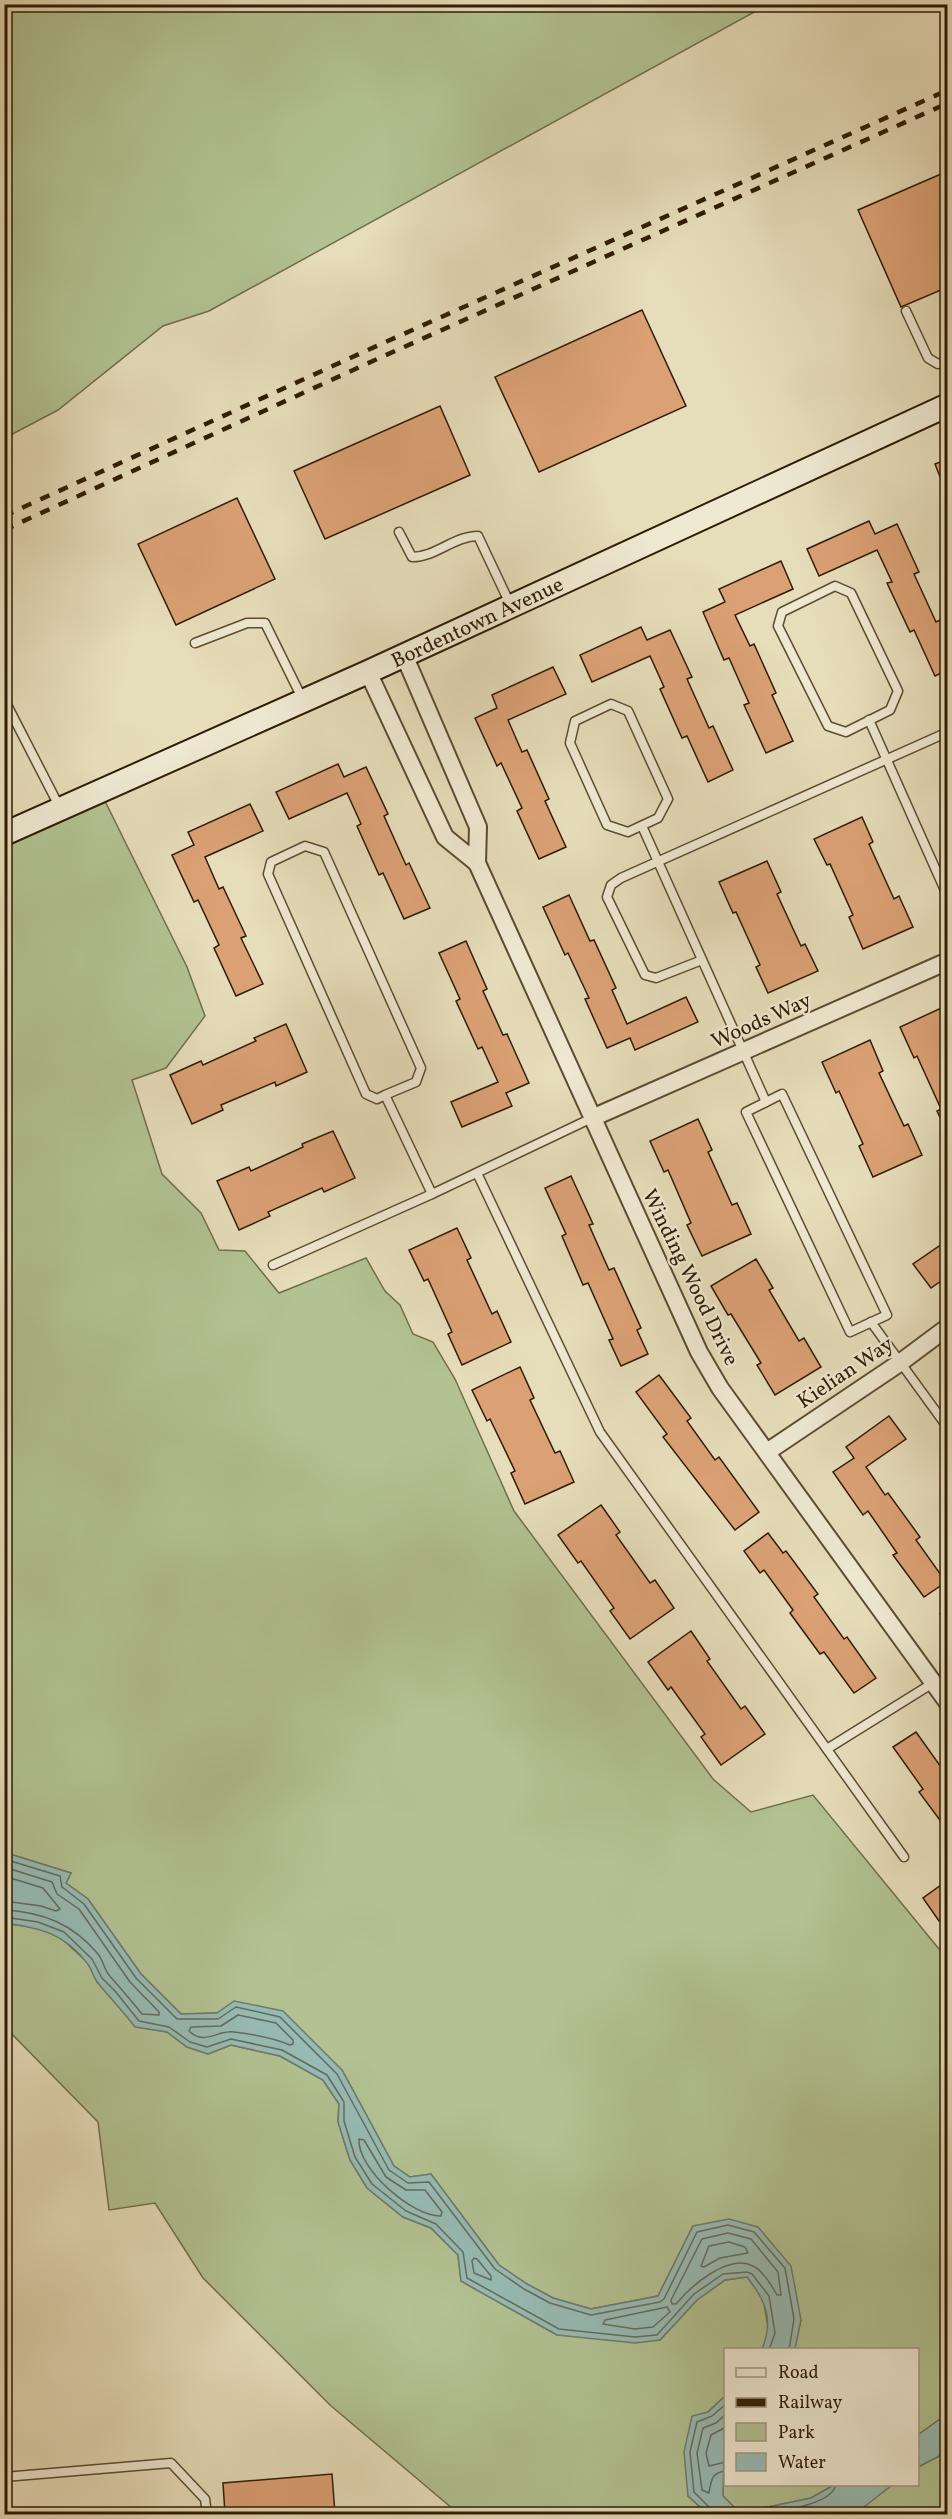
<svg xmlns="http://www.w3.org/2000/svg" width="952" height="2519" font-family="Vollkorn,serif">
<rect width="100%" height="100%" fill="#e6ddba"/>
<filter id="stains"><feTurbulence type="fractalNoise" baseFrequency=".00333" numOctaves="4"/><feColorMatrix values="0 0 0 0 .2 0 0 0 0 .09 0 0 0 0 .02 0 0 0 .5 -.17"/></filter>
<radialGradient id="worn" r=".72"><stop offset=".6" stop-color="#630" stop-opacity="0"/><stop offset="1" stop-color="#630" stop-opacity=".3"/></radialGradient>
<g fill="#b2c292" stroke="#706f4c" stroke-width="1.5">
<path d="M5,4H767V5L209,311L163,326L58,410L5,438Z"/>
<path d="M100,791L187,967L205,1016L166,1068L132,1080L162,1174L201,1213L219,1250L245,1251L279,1293L366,1258L385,1291L400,1305L413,1334L433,1342L455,1379L514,1511L713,1779L751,1812L813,1795L939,1949L947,1950V2414L918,2435V2350L794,2349L801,2320L693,2226L658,2296L591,2309L553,2298L527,2284L499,2265L431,2174L410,2177L394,2166L342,2070L217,2013L181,2014L141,1974L88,1899L66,1883L71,1873L6,1853L5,1848V834Z"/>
<path d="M4,1923L37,1928L60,1937L88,1963L97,1982L111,1995L135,2026L167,2032L187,2047L208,2054L231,2045L280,2056L323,2080L339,2104L338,2122L350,2160L367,2188L403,2217L431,2228L458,2255L461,2281L557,2335L660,2340L697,2300L725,2280L747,2277L763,2298L769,2333L762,2349L726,2350L725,2396L708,2412L688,2496L708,2514H459L330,2405L203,2278L155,2203L109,2210L98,2122L5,2027Z"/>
<path d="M947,2452V2514H853L891,2485L918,2484V2467Z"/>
<path d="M725,2460L726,2484L834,2485L811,2498L740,2513L723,2496V2465Z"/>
</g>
<g fill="#97bbb5" stroke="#6d7b6f" stroke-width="1.5">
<path d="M4,1848L7,1853L71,1873L66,1883L88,1899L141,1974L181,2014L217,2013L234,2001L283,2011L342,2070L394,2166L410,2177L431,2174L499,2265L527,2284L553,2298L591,2309L658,2296L693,2226L729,2219L758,2227L791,2266L801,2320L795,2349H762C774,2320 766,2301 747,2277L725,2280L697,2300L660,2340L635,2343L557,2335L461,2281L458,2255L431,2228L403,2217L367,2188L350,2160L338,2122L339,2104L323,2080L280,2056L231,2045L208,2054L187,2047L167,2032L135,2027C123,2011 110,1998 98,1983C93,1977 92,1969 87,1963C64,1933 40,1928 5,1923Z"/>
<path d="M725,2396L723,2496L740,2513L811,2498L834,2485H892L855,2514H708L688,2496L684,2452L692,2416L708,2412Z"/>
<path d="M947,2414V2452L918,2467V2435Z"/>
</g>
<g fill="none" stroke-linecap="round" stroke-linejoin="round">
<g stroke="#636c5d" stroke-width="1.5">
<path d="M4,1859L60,1876L62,1887L84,1904L136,1978L177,2019H218L236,2007L280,2017L337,2074L389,2170L408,2183L429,2182L495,2269L524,2289L550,2303L591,2315L660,2302L664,2299L697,2232L728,2225L754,2232L785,2268L794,2319L789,2350"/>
<path d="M4,1867L52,1882L57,1894L79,1909L130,1982L159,2012V2015L142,2014C131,2000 120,1988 109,1975C104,1969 103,1960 98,1954C73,1924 43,1912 4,1910"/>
<path d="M4,1876L43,1888L60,1909L56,1911L41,1906L4,1901"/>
<path d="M4,1917L38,1922L64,1932L92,1959L102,1978L115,1991L139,2021L169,2027L190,2042L207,2047L231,2039L282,2050L327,2075L344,2102V2121L355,2157L372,2184L406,2211L436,2224L463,2252L467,2278L559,2329L635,2337L657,2335L694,2294L723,2274L747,2272L752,2274L769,2296L775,2333L769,2350"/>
<path d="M238,2015L276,2023L293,2040V2044L290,2045C274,2038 251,2034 234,2032C216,2030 205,2046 189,2031L191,2027L221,2026Z"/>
<path d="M359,2139L364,2140L386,2177L406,2190H425L442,2212L441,2216C413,2217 357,2169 359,2139Z"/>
<path d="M728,2233L751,2239L778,2272L781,2295H777C772,2286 762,2270 753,2266C728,2253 690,2287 676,2304H672L671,2300L702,2239Z"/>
<path d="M729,2242L745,2247L748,2253L720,2258L704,2267L701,2266L709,2246Z"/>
<path d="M474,2258L477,2259L491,2276V2280L474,2273L472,2261Z"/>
<path d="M667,2307L670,2312L653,2327L635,2329L603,2324L605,2320Z"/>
<path d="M726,2414L716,2423L703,2428L697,2453L702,2490L709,2493C711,2482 711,2472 726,2471"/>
<path d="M726,2427L711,2435L706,2453L709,2466L726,2462"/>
<path d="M711,2514L710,2508L694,2492L690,2452L697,2422L712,2416L726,2404"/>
<path d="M762,2514C779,2511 833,2505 836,2484"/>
</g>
</g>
<g fill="#dba175" stroke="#2f1c05" stroke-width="1.5">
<path d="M948,171V287L901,307L858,210Z"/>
<path d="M642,310L686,406L539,472L495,377Z"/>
<path d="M440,406L470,475L325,539L294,471Z"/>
<path d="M948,459V485L944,487L935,464Z"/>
<path d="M237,498L275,579L176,625L138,544Z"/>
<path d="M869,521L875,534L897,524L919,572L914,574L936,622L940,620L948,637V670L935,676L914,630L910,632L887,583L892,582L877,550L819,576L807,549Z"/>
<path d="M781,561L793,589L735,615L750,646L754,644L776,693L772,695L793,741L766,753L744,705L749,703L729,658L724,660L703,612L725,602L719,589Z"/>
<path d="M641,627L647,640L670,630L692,677L687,679L709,728L713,726L733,770L708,782L687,736L682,738L660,689L664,687L650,656L592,682L580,655Z"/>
<path d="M553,667L566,694L508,720L522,752L527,750L549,799L545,801L566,847L539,859L517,811L522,808L501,763L497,766L475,718L497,708L492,695Z"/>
<path d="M338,764L344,777L366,767L388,814L384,816L406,865L409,863L430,908L404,919L383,873L379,875L357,826L361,824L347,793L289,819L276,792Z"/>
<path d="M250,804L263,831L205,857L219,889L223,887L246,936L241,938L263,984L236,996L214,948L219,945L198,900L194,902L172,855L194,845L188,832Z"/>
<path d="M862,817L873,842L869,844L894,899L899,896L913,927L863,949L849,917L853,915L830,864L827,865L814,839Z"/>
<path d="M767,861L781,892L777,894L801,946L805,944L818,971L768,993L756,967L760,965L736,912L733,913L719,882Z"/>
<path d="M569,895L590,941L594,940L616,988L612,990L627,1024L686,997L698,1022L635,1050L630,1038L607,1048L585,999L589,998L568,953L565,955L543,907Z"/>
<path d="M466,941L487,989L483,991L503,1035L507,1034L529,1083L506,1093L512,1106L462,1127L451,1102L498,1082L482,1047L478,1049L456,1001L460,999L439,953Z"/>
<path d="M948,1005V1134L937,1111L941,1109L917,1056L914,1058L900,1027Z"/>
<path d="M286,1024L307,1072L276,1086L275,1082L221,1105L223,1110L192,1124L170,1075L201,1061L203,1065L256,1041L254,1038Z"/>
<path d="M870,1040L883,1071L879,1073L904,1126L908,1124L922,1155L873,1177L859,1146L863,1144L839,1091L836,1093L822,1062Z"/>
<path d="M698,1119L712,1150L708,1152L732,1205L737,1203L751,1234L702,1256L687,1225L691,1223L668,1170L664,1172L650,1141Z"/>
<path d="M333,1131L355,1178L324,1192L322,1188L268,1212L270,1216L239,1230L217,1181L249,1167L251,1171L303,1147L302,1144Z"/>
<path d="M571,1176L593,1224L589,1225L609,1270L614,1268L641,1328L637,1330L648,1354L621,1366L609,1340L613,1339L588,1283L583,1285L562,1236L566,1234L545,1188Z"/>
<path d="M457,1228L471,1258L467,1260L492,1314L497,1311L511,1342L462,1365L448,1334L452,1332L428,1279L424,1281L409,1250Z"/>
<path d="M948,1240V1276L931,1288L913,1264Z"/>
<path d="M756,1259L773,1288L769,1290L799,1341L804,1338L821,1367L775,1395L757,1365L761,1363L731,1314L728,1315L711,1286Z"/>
<path d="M520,1367L534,1398L530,1400L555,1453L560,1451L574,1482L525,1504L511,1473L515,1471L490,1419L487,1421L472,1390Z"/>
<path d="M659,1375L691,1418L687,1421L715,1460L719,1457L759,1512L735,1530L663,1437L667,1434L636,1392Z"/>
<path d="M889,1416L906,1439L866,1467L885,1495L888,1493L920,1537L916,1540L946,1582L924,1597L893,1555L897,1553L868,1511L863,1515L833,1472L854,1458L846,1447Z"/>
<path d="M601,1505L620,1532L616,1535L650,1583L655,1580L674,1608L630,1639L610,1611L614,1608L581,1561L578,1563L558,1535Z"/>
<path d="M768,1533L783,1553L786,1551L818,1594L814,1597L844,1639L847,1637L876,1678L854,1693L824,1652L820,1654L790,1613L793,1610L764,1570L760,1573L744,1551Z"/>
<path d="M948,1608V1624L940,1614Z"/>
<path d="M691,1631L710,1659L707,1661L741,1709L745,1706L765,1734L721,1765L701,1737L705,1734L671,1687L668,1690L648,1662Z"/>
<path d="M916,1732L946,1774L942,1777L948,1784V1831L919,1792L923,1789L893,1747Z"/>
<path d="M948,1880V1915L939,1921L923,1898Z"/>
<path d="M332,2474L335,2514H225L223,2483Z"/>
</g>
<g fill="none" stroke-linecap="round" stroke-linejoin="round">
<g stroke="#5d4c32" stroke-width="11">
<g id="service">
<path d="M906,311L928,358L938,364L948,360"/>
<path d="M399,532L412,557C436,557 454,536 478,536L511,606"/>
<path d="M835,586L851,593L898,691L890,710L846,732L828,726L778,626L782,612Z"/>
<path d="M195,643L247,623H265L303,700"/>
<path d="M4,699L60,808"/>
<path d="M611,704L628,711L668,799L658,818L628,832L607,825L570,743L575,721Z"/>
<path d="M869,720L948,897"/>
<path d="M642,826L766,1102"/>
<path d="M702,960L656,978L645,975L607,897L611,885L621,878L948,732"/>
<path d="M782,1094L887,1315L850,1332L746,1112Z"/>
<path d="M385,1095L416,1082L421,1068L324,852L305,846L271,862L268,874L366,1094L377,1099L385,1095L432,1194"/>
<path d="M477,1173L600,1432L904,1857"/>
<path d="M273,1265L432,1194L592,1118"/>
<path d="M871,1322L948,1428"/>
<path d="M827,1749L933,1683"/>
<path d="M4,2477L171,2463L205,2499L207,2514"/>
</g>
</g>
<g stroke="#5d4c32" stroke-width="20">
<g id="minor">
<path d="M368,672L445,837L477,863L478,827L404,655"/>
<path d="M477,863L699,1352L720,1388L948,1703"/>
<path d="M592,1118L948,961"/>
<path d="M767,1452L901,1362L948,1327"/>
</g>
</g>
<g stroke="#2f1c05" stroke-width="26">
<path id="secondary" d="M4,834L368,672L948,405"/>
</g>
<use href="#service" stroke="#efe9d2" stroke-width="8"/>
<use href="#minor" stroke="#efe9d2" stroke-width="16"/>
<use href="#secondary" stroke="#efe9d2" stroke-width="22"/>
<g stroke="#2f1c05" stroke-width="4.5" stroke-dasharray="10 10" stroke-linecap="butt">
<path d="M4,516L370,349L948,90"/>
<path d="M4,530L375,360L948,103"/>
</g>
</g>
<g text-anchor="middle" stroke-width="4.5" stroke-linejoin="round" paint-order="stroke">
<g font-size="21" fill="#2f1c05" stroke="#efe9d2">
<text transform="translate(477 622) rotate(-25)" y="7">Bordentown Avenue</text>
<text transform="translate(761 1020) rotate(-24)" y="7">Woods Way</text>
<text transform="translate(691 1277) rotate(64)" y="7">Winding Wood Drive</text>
<text transform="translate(845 1372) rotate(-34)" y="7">Kielian Way</text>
</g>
</g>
<rect width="952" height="2519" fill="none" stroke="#e6ddba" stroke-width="24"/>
<rect x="6" y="6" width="940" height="2507" fill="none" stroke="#2f1c05" stroke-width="3"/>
<rect x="12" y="12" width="928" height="2495" fill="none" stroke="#2f1c05" stroke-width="1.5"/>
<rect x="724" y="2348" width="195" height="138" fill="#efe9d2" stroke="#a29780" stroke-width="1.5"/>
<rect x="736" y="2368" width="30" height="9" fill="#efe9d2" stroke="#a29780" stroke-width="1.5"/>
<text x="778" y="2378" font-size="18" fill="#2f1c05">Road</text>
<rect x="736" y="2398" width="30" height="9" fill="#2f1c05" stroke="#a29780" stroke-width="1.5"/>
<text x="778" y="2408" font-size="18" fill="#2f1c05">Railway</text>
<rect x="736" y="2423" width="30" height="18" fill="#b2c292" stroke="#a29780" stroke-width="1.5"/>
<text x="778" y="2438" font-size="18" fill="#2f1c05">Park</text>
<rect x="736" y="2453" width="30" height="18" fill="#97bbb5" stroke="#a29780" stroke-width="1.5"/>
<text x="778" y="2468" font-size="18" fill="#2f1c05">Water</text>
<rect width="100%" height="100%" filter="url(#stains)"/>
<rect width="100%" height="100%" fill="url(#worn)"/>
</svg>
